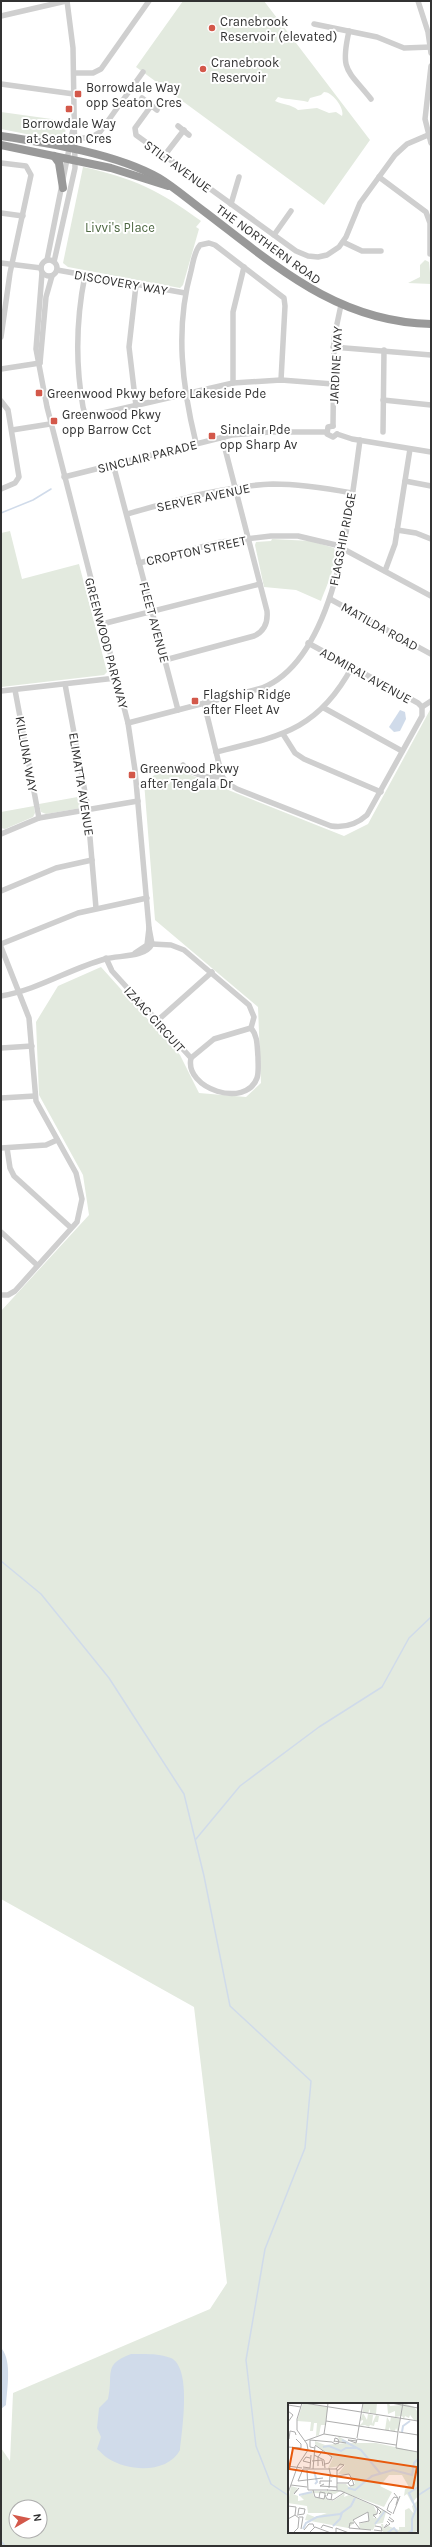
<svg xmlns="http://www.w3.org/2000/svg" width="432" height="2547" font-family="Karla,sans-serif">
<rect width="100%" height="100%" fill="#fff"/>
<g fill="#e3eadf" fill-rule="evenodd">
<path d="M183,1H264L370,140L324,205L136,67ZM324,92C333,92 345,109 342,116L336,112L329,113L317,108L298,110C291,104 283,105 275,101L278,97C288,100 297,99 308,102L310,98L321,95Z"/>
<path d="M1,112L66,121L65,137L61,141L1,129Z"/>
<path d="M83,167C133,178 159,190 201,221L196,227L199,229L183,285L180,288L68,267L63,263Z"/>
<path d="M425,260L429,262L431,284L408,283L420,277V265Z"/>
<path d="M10,531L22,579L79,564L107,672L104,675L1,687V533Z"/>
<path d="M272,539L311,541L334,548C339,561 326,587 321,601L296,590L264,587L255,545L256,542L271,541Z"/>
<path d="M431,708V2546H1V2448L10,2461L13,2393L210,2309L227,2283L194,2007L1,1899V1311L89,1215L83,1175L39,1095L36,1022L58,986L101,967L180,1055L199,1093L246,1097L261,1083L258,1007L155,920L144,782L168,766L344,836L368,824ZM289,2404H417V2532H289ZM16,2507H40V2531H16Z"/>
<path d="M83,796L84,803L81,808L46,814L41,812L39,804Z"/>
<path d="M34,806L35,813L33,817L5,829L1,828V812Z"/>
</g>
<g fill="#d0dbea">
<path d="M400,710L405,712L406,719L400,731L394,732L389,727Z"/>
<path d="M2,2349C12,2362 7,2389 6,2405L1,2409Z"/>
<path d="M131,2354C143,2354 159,2353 171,2358C192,2368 182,2430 180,2450C168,2473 130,2472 109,2459C105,2457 101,2452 97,2449L101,2437L97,2428L99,2408L108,2399C114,2373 102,2365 131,2354Z"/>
</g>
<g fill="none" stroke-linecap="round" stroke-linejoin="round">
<g stroke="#d0dbea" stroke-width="1.5">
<path d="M1,513L33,500L51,489"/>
<path d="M1,1561L41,1594L109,1678L184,1794L204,1876L230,2006L311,2081L305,2148L265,2249L246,2360L256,2446L271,2484L289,2496"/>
<path d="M196,1839L240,1786L319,1727L382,1687L409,1638L431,1617"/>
<path d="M417,2496L431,2487"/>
<path d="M1,2541L5,2546"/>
</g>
<g stroke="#cfcfcf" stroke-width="5.5">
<path d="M418,1L428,32L431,53"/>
<path d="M1,16L66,1"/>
<path d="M314,24L377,37L404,48L431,47"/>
<path d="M349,31C340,71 347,69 371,99"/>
<path d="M431,66L425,119L431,143"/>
<path d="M74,73H93L101,69L149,1"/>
<path d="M1,84L74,94"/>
<path d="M142,98L157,110"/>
<path d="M151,106L135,128L136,135L296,251L308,256L318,257L327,255L339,247L346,237L360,203L395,155L407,144L428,135"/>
<path d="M178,126L189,135"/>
<path d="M75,138H90L100,132L143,72"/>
<path d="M164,156L184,130"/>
<path d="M1,163L26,166L31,175L10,273L1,337"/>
<path d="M379,177L426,212L430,223V254"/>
<path d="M231,204L239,177"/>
<path d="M1,213L23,216"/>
<path d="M274,235L291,211"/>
<path d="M343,242L362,251H381"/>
<circle cx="49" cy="268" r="8"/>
<path d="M47,260L73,129"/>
<path d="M54,262L75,168L73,48L67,1"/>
<path d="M1,263L41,268"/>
<path d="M57,270L185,293"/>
<path d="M42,273L36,349L47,407L128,723L135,770L149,928L147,945L135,953"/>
<path d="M85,275C76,320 75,362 83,407L85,414L90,416L233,383L281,380L333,384"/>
<path d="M333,347L431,355"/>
<path d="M40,363L46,297L52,276"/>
<path d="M1,369L40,363"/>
<path d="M233,383V312L244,267"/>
<path d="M383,400L431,405"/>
<path d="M1,401L8,410L19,477L15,483L1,489"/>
<path d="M136,406L129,347L136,285"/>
<path d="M333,426L334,338L341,305"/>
<path d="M333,426L328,427L327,434L333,437L337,434"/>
<path d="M12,430L50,424"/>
<path d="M383,432L384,350"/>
<path d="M337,434L352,439L431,452"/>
<path d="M196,443C182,386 175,328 191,271C193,263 194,252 200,245L209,243L215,245L284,298L285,306L281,380"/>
<path d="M113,464L178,710"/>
<path d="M64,477L232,435L270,432H326"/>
<path d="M405,481L431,486"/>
<path d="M127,514C174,501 223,486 273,484C299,484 325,488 352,493"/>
<path d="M397,530L416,533L431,539"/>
<path d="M139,563L221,542L271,536H298L336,545L431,596"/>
<path d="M385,571L395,544L410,449"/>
<path d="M330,599L431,654"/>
<path d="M102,624L260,584"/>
<path d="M308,643L418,703L422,707"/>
<path d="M165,660L254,636C265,631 268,622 267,611L222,437"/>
<path d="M65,684L87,803L96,908"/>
<path d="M15,690L39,818"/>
<path d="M1,691L116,678"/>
<path d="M204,703L222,776L227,783L237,789L331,826C345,828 356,825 367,815L422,716V707L431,701"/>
<path d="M324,708L402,751"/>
<path d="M128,723L262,688C337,658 350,510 360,440"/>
<path d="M283,734L295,753L304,759L381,792"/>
<path d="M216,752C281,736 318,730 352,667"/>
<path d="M183,765C192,775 209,779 222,776"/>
<path d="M1,834L39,818L138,801"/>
<path d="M1,891L56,868L92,860"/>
<path d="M1,944L78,913L147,898"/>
<path d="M1,947L29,1018L36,1101L76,1173L82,1199L77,1222L15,1291L8,1295H1"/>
<path d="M106,958L112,971L191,1058C184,1089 246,1109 257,1078C259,1072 258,1064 258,1057C257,1047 258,1036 251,1028L254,1017L249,1005L184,950L171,945L152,944"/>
<path d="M1,996C38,990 69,969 105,959C119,955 145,958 152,944L149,928"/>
<path d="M157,1021L212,972"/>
<path d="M1,1048L32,1046"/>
<path d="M191,1058L214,1039L251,1028"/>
<path d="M1,1098L35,1096"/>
<path d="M1,1148L46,1145L57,1140"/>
<path d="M7,1148L10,1168L14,1176L69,1226"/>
<path d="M1,1232L37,1265"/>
</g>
<g stroke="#999" stroke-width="8">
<path d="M1,136C49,143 117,154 159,178C174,187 190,201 205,212C276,266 337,322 431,324"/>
<path d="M1,145L111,168L168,186"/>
<path d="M54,156L59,163L63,188"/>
</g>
</g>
<g fill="#d3584a" stroke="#fff" stroke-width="1.5">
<circle cx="212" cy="28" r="4"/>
<circle cx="203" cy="69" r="4"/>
<rect x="74" y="90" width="8" height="8" rx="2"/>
<rect x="65" y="105" width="8" height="8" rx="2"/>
<rect x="35" y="389" width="8" height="8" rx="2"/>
<rect x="50" y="417" width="8" height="8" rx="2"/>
<rect x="208" y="432" width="8" height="8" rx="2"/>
<rect x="191" y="697" width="8" height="8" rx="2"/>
<rect x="128" y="771" width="8" height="8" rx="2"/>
</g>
<g text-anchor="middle" stroke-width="4" stroke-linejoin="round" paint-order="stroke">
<g font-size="13" fill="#323232" stroke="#fff" text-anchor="start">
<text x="220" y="26">Cranebrook<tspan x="220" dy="15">Reservoir (elevated)</tspan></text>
<text x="211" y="67">Cranebrook<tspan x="211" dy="15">Reservoir</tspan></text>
<text x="86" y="92">Borrowdale Way<tspan x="86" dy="15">opp Seaton Cres</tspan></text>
<text x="69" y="128" text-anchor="middle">Borrowdale Way<tspan x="69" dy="15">at Seaton Cres</tspan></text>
<text x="47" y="398">Greenwood Pkwy before Lakeside Pde</text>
<text x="62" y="419">Greenwood Pkwy<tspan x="62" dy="15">opp Barrow Cct</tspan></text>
<text x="220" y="434">Sinclair Pde<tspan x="220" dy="15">opp Sharp Av</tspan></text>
<text x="203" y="699">Flagship Ridge<tspan x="203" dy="15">after Fleet Av</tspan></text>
<text x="140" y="773">Greenwood Pkwy<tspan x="140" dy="15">after Tengala Dr</tspan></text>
</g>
<g font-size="13" fill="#323232" stroke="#fff">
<text transform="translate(178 166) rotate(36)" y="5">STILT AVENUE</text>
<text transform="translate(269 244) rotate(36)" y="5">THE NORTHERN ROAD</text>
<text transform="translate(121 282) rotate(10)" y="5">DISCOVERY WAY</text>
<text transform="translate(335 365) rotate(-87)" y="5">JARDINE WAY</text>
<text transform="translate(147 456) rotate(-14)" y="5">SINCLAIR PARADE</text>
<text transform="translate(203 497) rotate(-12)" y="5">SERVER AVENUE</text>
<text transform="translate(342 539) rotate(-79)" y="5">FLAGSHIP RIDGE</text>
<text transform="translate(196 550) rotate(-12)" y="5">CROPTON STREET</text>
<text transform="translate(155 622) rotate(75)" y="5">FLEET AVENUE</text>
<text transform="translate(380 626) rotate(29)" y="5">MATILDA ROAD</text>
<text transform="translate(107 643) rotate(75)" y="5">GREENWOOD PARKWAY</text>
<text transform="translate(366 675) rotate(29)" y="5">ADMIRAL AVENUE</text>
<text transform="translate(27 754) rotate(80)" y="5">KILLUNA WAY</text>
<text transform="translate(82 784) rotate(81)" y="5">ELIMATTA AVENUE</text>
<text transform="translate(155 1019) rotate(48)" y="5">IZAAC CIRCUIT</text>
</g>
<g font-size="13" fill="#4e6943" stroke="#fff">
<text x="120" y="232">Livvi's Place</text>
</g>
</g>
<g transform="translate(288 2403)">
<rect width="130" height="130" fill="#fff"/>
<path d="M15,0L40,4L37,22H33L31,32L28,33L29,20H26L25,28H22L23,19L9,18ZM75,0H89L88,11L82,10V6L80,10L75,9ZM101,0L102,3L113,2L105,0H115L126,4L130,9V17H126L122,12L121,15L117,13L116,16L114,13L107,14V8L100,11L99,0ZM75,10L79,17L80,11L85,12L84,21L88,12L91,13L90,19H87L86,23L82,22L81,24L77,22L71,23L75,19V17L72,18ZM99,14L102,19L103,14L112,16L110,29L108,25L107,28H103L101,24V27H97ZM50,33L62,40H88L130,49V93L124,100L119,91L116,93L117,86L121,84L114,72H101L92,83L104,89L96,104L49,87L50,81H58L61,84L67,81L66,77L61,71H50L57,62L40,65L45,55L27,41V38L37,42L59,40L51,38ZM3,83L10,85L5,91L10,93V98L16,97L12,93L25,88H52L47,91L25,90L26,94L36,96L37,93L38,96L45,98L57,90L56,94L61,92L86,103L89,111L85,115H90L94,107L98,109L95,120L88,121L85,127L72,126L71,121L81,118L80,109L65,117L66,120L60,125L17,117L19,111L27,114L39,110H20L19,103L0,100ZM130,97V127L126,130H95L93,121H95L96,126L100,123L111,127V124H117V107L121,105L126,111L124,103Z" fill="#e3eadf"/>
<path fill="none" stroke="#d0dbea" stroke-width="2" d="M114,29L115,23L122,18M54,37L73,47L92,70M35,44L41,43L53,48L58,45H68M26,68L29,79L27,81M60,85L67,87L84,73L105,67L124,72L126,60L130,56M11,92L24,89M87,121L97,108M45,123L52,116L54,110M15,126L18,120L29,114L52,111L63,103L67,95M99,130L106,125L110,130M120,130L124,128V116L128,106L121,90L130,84"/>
<path fill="none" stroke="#adadad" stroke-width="1" d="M16,0L130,18M103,0L130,5M0,2L13,4M0,8L5,12L0,19M38,18L40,0M110,29L108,45L130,49M110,29L115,0M111,29L130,32M36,31L68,36M36,31L38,18L110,29M69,35L75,0M1,36L2,28L7,29L8,32M69,36L108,42M17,38L36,31M46,38L58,40M69,38L60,37L68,40L69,36M27,42L44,54L41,60L37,61M0,44L13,45V41L8,36M27,45L22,44V37L44,39L47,41L51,40L50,36L47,35L46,39M26,52L36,57L37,65M22,55L18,54L15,58L23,60M24,58L34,57L35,63M0,63L14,65M30,63V54L35,47M15,64L22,65L23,52M41,65L43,74L61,71M15,66H49V87M15,66L10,78L35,75M25,66L27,43M48,66L52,61L56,62L49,68M19,67L20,87H40M49,80H60L64,76L61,71M60,80L62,83L66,82L64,76M32,81V78H44M36,81L32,83L49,84M3,82L19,84M41,85L42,72M9,87L6,91L11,85M25,87L27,94L36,96L37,92L39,96L45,97L57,89M39,87L53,88L90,104M0,90L10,62L20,47L19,41L9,27V16L14,0M106,90L110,95L108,102M39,93L40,90L44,91L43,97M31,95L32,89L37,90V92M86,102L93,109L91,111M0,103L8,104L7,112M104,110L99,107L101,101L106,94L110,95M105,111L112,93M9,112L16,111L17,106L11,105L10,111M11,114H15L13,126M88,115L85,112L89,111L90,104L103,112M0,116L7,112L11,115L10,125L5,130M100,116L104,119L106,118L101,114M99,118L102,121L96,125L99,121M66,120H62L61,125L83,127M71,120L81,118L80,109L65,117L72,126M33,125L35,122L45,125M16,127L21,121H25L26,124M86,127L94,128L93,124L87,123M21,130L27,124L43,130M48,130V125L61,130"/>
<path fill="#e8590c" fill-opacity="0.15" stroke="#e8590c" stroke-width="2" d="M5,45L129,64L125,85L1,66Z"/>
<rect width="130" height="130" fill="none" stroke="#323232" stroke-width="2"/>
</g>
<rect width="432" height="2547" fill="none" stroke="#323232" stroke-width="4"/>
<g transform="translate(28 2519) rotate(81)"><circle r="19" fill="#ffffff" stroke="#adadad"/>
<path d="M0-3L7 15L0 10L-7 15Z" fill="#d3584a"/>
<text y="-6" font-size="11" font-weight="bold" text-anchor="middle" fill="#323232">N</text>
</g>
</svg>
